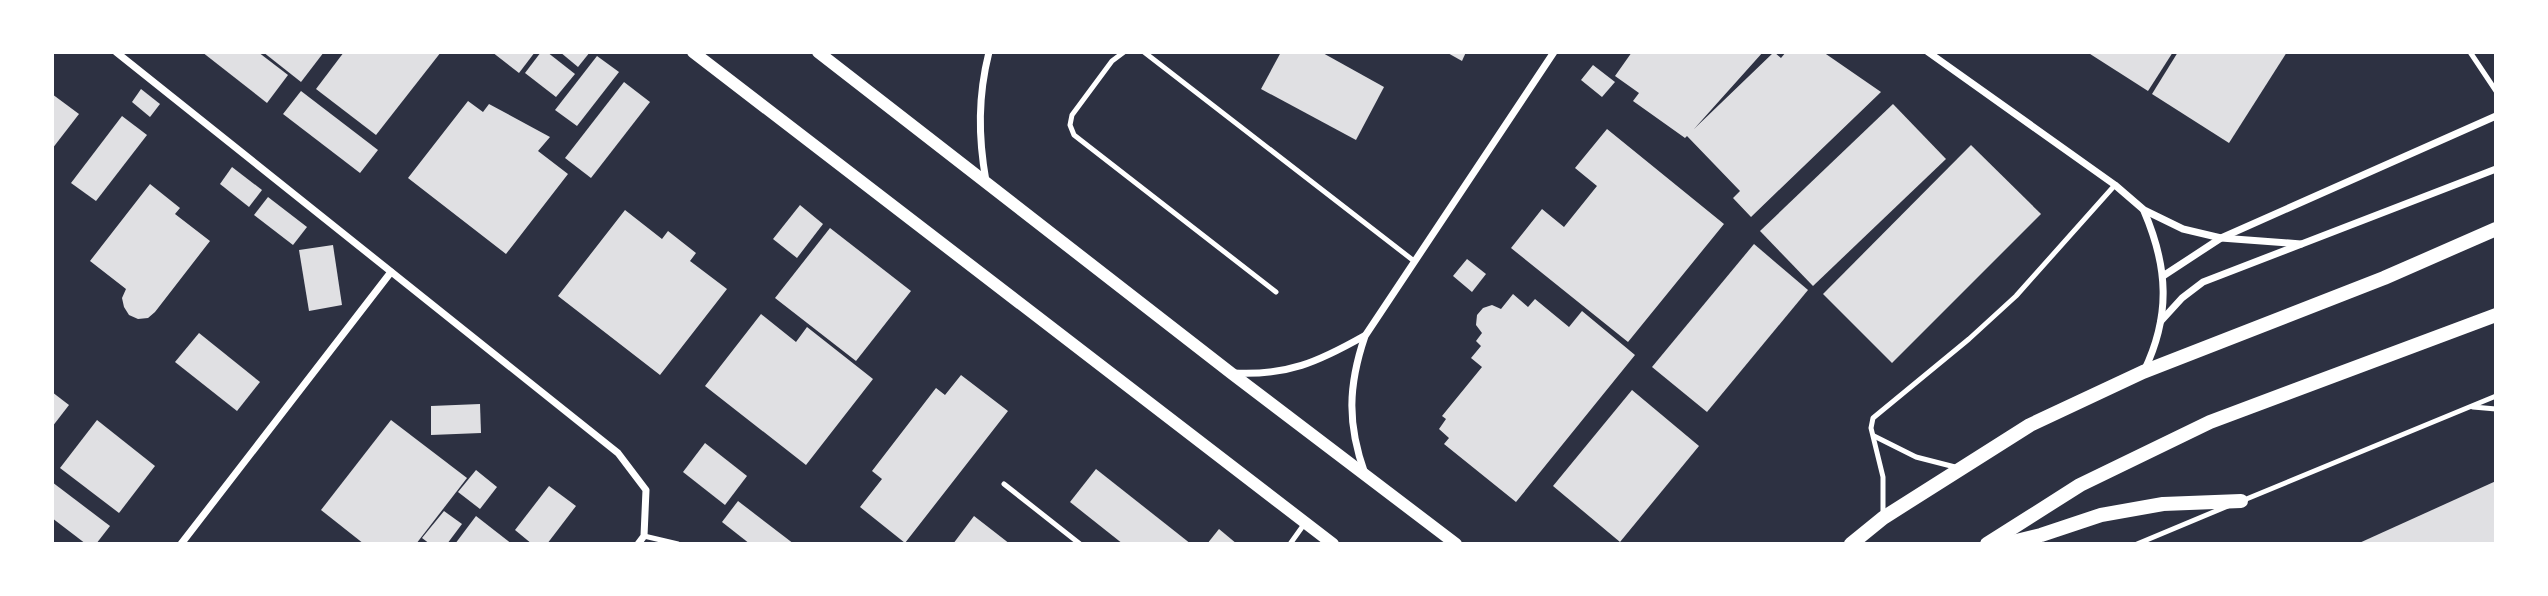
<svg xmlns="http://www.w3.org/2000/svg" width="2548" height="596" font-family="'Nunito Sans',sans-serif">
<rect width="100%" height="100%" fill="#2d3142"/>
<g fill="#e0e0e3">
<path d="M202,52H258L288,75L267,103Z"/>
<path d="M263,52H324L301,82Z"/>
<path d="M344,52H441L376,135L316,89Z"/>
<path d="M492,52H535L519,73Z"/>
<path d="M541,52H547L575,74L556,97L525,73Z"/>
<path d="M560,52H590L578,67Z"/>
<path d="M1281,52H1321L1384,87L1356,140L1261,89Z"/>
<path d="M1446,52H1466L1462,61Z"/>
<path d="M1632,52H1763L1694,129L1774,52L1781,58L1786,52H1823L1881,92L1751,217L1733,198L1740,191L1687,136L1685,138L1633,101L1639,93L1615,76Z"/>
<path d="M2087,52H2173L2148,91Z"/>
<path d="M2178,52H2287L2229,143L2152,94Z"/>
<path d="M597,56L619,72L577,126L555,110Z"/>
<path d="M1593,65L1615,82L1602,97L1581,80Z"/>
<path d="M624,82L650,102L591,178L565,158Z"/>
<path d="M141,89L160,104L150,117L132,102Z"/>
<path d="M301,91L378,150L360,173L283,114Z"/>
<path d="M52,94L79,114L52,149Z"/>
<path d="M468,101L483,112L489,104L550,137L538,151L568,174L506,254L408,178Z"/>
<path d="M1893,104L1946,159L1813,286L1760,231Z"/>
<path d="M122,116L147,135L96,201L71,183Z"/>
<path d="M1607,129L1724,224L1628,342L1511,248L1542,209L1564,227L1597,186L1575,168Z"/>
<path d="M1971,145L2041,214L1892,363L1823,294Z"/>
<path d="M232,167L262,190L249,207L220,184Z"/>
<path d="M150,184L180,208L175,214L210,241L155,312L148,318L138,319L129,315L124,307L122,298L126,289L90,261Z"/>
<path d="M268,197L307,227L293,245L254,215Z"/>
<path d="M800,205L823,224L797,258L773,239Z"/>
<path d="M625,210L662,239L668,231L696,253L690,261L727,289L660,375L558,296Z"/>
<path d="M830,228L911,291L856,361L775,298Z"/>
<path d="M1754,244L1808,290L1707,412L1652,367Z"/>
<path d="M333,245L342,305L309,311L299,250Z"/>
<path d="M1467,259L1486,274L1472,292L1453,276Z"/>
<path d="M1513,294L1528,307L1535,299L1569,327L1582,311L1635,355L1516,502L1444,444L1449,438L1439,429L1446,419L1442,416L1482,367L1471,358L1481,346L1476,341L1482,333L1476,325L1477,315L1483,308L1492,305L1501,309Z"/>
<path d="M761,314L796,342L807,327L873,379L806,465L705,386Z"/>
<path d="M199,333L260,382L237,411L175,362Z"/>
<path d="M961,375L1008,411L905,543L860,507L882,479L872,471L936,388L945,395Z"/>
<path d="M1632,390L1699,446L1620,542L1553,486Z"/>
<path d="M52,392L69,405L52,427Z"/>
<path d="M480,404L481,433L431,435V406Z"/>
<path d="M97,420L155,466L119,513L60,468Z"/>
<path d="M391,420L467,478L416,544H364L321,510Z"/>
<path d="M705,443L747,476L725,505L683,472Z"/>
<path d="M1096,469L1191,544H1123L1070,502Z"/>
<path d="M476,470L497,487L480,509L458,492Z"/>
<path d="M2496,481V544H2357Z"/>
<path d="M52,482L110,526L96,544H86L52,518Z"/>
<path d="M549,486L576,506L547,544H532L515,530Z"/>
<path d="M738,501L794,544H750L722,522Z"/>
<path d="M444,511L462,524L447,544H430L422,538Z"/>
<path d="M476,516L512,544H455Z"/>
<path d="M974,516L1010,544H953Z"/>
<path d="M1219,529L1237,544H1207Z"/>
</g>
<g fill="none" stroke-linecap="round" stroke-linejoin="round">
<g stroke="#fff" stroke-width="5">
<path d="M1124,52L1112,61L1072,115L1070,125L1074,135L1276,292"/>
<path d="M1144,52L1414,261"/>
<path d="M2470,52L2496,91"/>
<path d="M2473,407L2496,409"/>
<path d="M1874,436L1916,457L1955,467"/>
<path d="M1004,484L1080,544"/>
<path d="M2244,500L2496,396"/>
<path d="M1883,514V477L1871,428L1873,418L1969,339L2016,296L2115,185"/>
<path d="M644,536L678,544"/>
<path d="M1290,544L1305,523"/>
<path d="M2137,544L2228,506"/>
</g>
<g stroke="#fff" stroke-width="7">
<path d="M116,52L618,453L646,490L644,536L638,544"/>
<path d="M1928,52L2115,185L2144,210L2183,229L2221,238L2301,244"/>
<path d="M986,181C978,136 978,96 989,52"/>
<path d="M2163,276L2221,238L2496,116"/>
<path d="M2161,321L2182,298L2203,282L2496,169"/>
<path d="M2144,371C2171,315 2168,267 2144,211"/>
<path d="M1233,373C1287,376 1318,362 1364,336"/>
<path d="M1365,474C1347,424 1348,386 1365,336L1554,52"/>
<path d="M181,544L391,272"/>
</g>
<g stroke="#fff" stroke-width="12">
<path d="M693,52L1333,544"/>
<path d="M818,52L1231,373L1456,544"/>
</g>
<g stroke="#fff" stroke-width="14">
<path d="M1851,544L1883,518L2030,425L2143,372L2384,278L2496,229"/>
<path d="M1987,544L2080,485L2210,422L2496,315"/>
<path d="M2004,544L2041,535L2101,515L2163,504L2241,501"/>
</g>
</g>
<rect width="2548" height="596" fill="none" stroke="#ffffff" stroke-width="108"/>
</svg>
